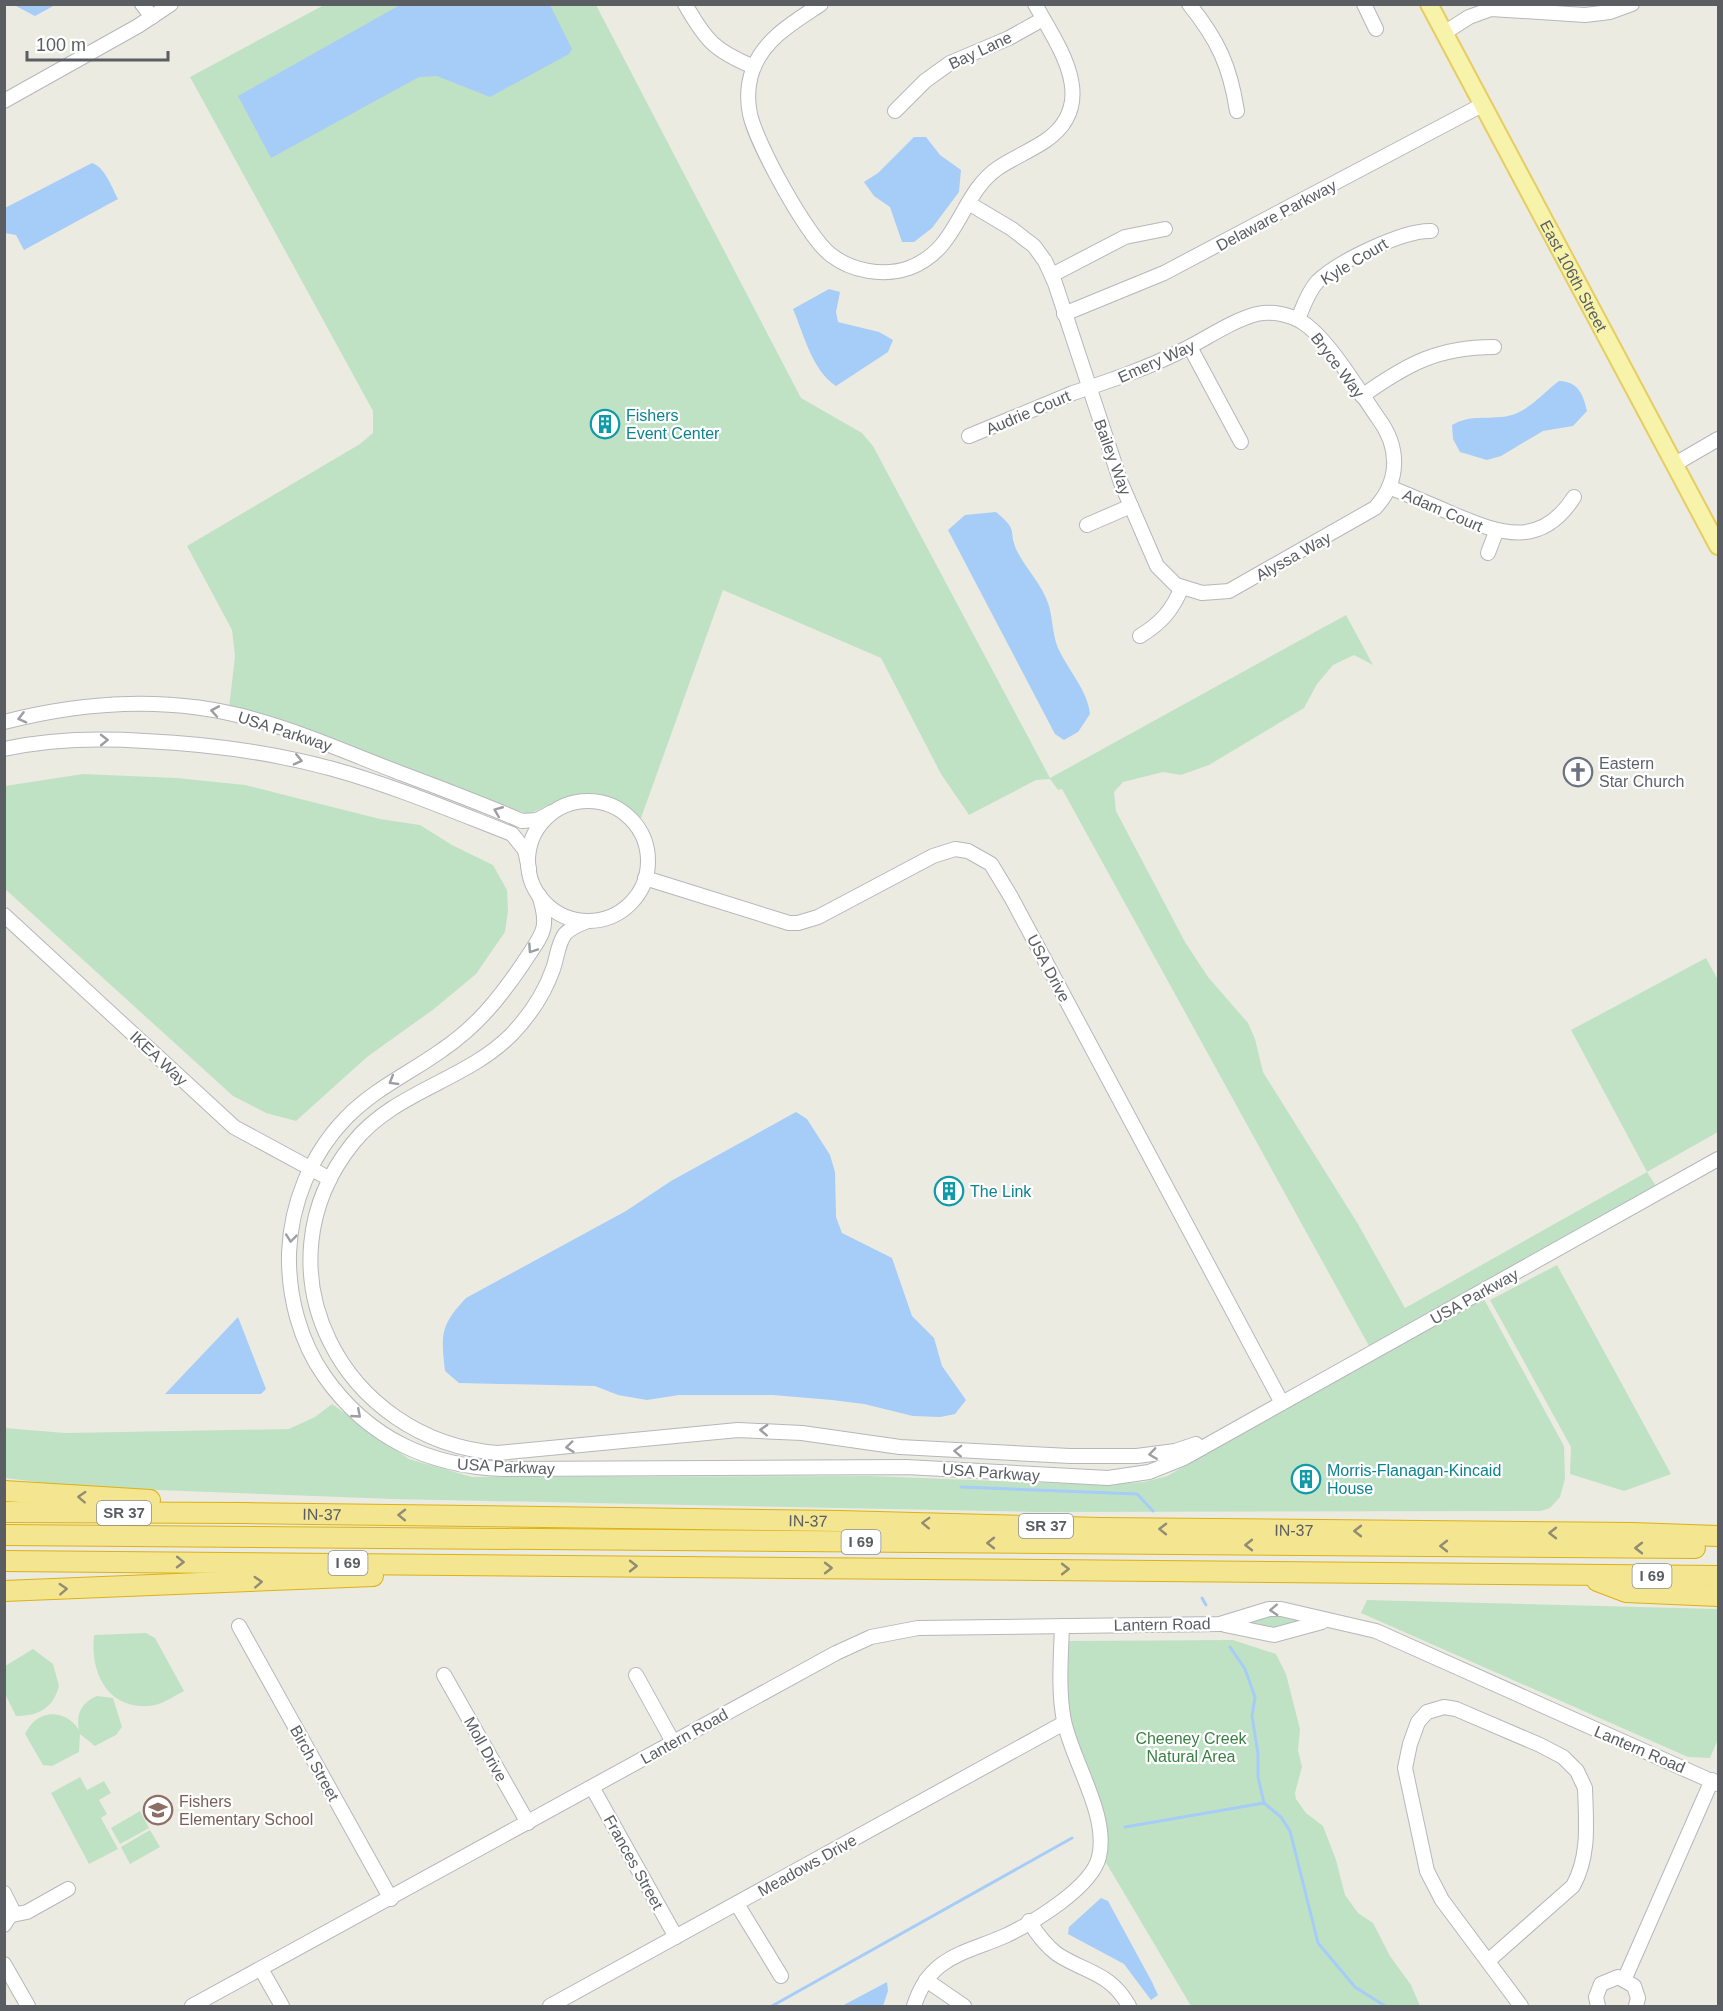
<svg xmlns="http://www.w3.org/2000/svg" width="1723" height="2011" font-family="Helvetica,sans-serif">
<rect width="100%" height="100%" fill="#ecebe2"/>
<g fill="#c0e2c4">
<path d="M324,5H596L801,398L862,433L873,446L1050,778L1346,615L1373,665L1354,655L1333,665L1317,684L1304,708L1209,765L1181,775L1163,772L1123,782L1114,792L1116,811L1185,942L1208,977L1248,1023L1255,1039L1263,1072L1358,1224L1405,1308L1647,1172L1571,1030L1706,958L1718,980V1132L1647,1172L1656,1186L1369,1346L1062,789L1058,790L1050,779L1036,780L969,815L941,774L881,658L723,590L641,818C595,778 576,794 528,814L348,747L229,708L235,656L232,630L187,546L360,444L373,433V411L190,77Z"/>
<path d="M83,774L177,778L245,785L380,819L420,825L452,845L493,865L507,890L508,911L505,932L476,974L434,1009L367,1057L296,1121L266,1113L233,1096L5,889V786Z"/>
<path d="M1557,1265L1671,1474L1624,1491L1570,1474L1571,1447L1490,1300Z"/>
<path d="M1484,1299L1564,1446L1565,1479L1560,1497L1550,1508L1541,1511L1037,1512L392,1499L77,1487L5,1478V1428L65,1433L289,1429L315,1417L332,1404L409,1459L472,1477L870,1476L1103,1485L1144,1482L1167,1476Z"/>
<path d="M1367,1600L1718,1609V1739L1710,1758L1688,1757L1361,1613Z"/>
<path d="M1268,1615H1285L1304,1621L1282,1630L1248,1624Z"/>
<path d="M146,1633L155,1638L184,1691C174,1696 162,1705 149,1706C106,1709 90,1671 94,1635Z"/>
<path d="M1233,1640L1276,1654L1286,1674L1300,1729L1298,1750L1302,1767L1295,1793L1296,1799L1306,1813L1323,1826L1336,1860L1345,1895L1358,1913L1373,1923L1390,1956L1411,1985L1420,2006H1191L1105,1861L1102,1817L1068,1717L1067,1641Z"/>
<path d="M33,1649L53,1664L59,1686C53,1708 39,1716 16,1716L5,1694V1666Z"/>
<path d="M97,1696L113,1698L122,1727L116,1735L95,1746L80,1734L79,1752L52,1766L43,1765L25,1734C36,1710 64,1707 79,1730C76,1714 81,1703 97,1696Z"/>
<path d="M80,1777L87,1790L104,1781L111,1793L99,1800L107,1814L101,1818L118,1849L89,1864L51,1793Z"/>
<path d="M140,1811L149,1828L120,1844L111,1828Z"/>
<path d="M150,1830L160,1847L130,1864L121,1847Z"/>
</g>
<g fill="#a6ccf8">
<path d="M14,5H55L35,16Z"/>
<path d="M400,5H550L572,49L569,54L490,97L437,76L419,77L271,158L238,96Z"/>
<path d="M914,137H926L940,155L961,170L959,192L932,228L914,242H902L890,207L874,196L864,182L878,173Z"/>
<path d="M92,163C105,167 112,188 118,199L24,250L16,235L5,233V208Z"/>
<path d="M829,289L840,292L836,312L838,322L879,332L893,340L888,352L836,386C812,370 804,335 793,309Z"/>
<path d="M1559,381C1578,382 1583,393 1587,411L1573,426L1543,431L1501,456L1487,460L1460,452L1453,439L1452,425C1471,414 1487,420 1508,416C1528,412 1543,393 1559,381Z"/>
<path d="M996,512C1020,532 1007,529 1017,551C1026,569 1041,583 1048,603C1053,617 1052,634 1058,648C1068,670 1088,691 1090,714L1078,732L1064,740L1055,734L948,530L965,515Z"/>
<path d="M796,1112L807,1119L830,1155L835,1172L836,1217L842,1233L892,1258L912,1316L934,1338L942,1366L966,1400L955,1414L940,1417L913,1416L864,1404L832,1400L773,1395H679L647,1400L618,1395L595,1386L459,1383L445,1371C441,1334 440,1326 466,1298L626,1211L671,1181Z"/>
<path d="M238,1317L266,1389L261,1394H165Z"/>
<path d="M1101,1898L1108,1901L1152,1982L1158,1995L1151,2000L1124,1964L1068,1934L1069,1927Z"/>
<path d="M887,1982L888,1991L883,2006H842Z"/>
</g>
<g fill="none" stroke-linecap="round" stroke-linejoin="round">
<g stroke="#a6ccf8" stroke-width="3">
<path d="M961,1487L1137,1494L1153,1511"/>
<path d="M1202,1598L1206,1605"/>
<path d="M1230,1647L1245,1669L1255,1697L1252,1716L1258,1754V1777L1264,1803L1281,1817L1290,1831L1318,1943L1355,1987L1385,2006"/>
<path d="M1125,1827L1264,1803"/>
<path d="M772,2006L1072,1838"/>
</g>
<g stroke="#b5b7bb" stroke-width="16">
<g id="minor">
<path d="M142,4L152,17"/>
<path d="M685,4C706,41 715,51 754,67"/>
<path d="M821,4C794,22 765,38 753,69C748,83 747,100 750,114C756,143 808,238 831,255C852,271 883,277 909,268C960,249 959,195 998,168C1013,158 1030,151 1045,141C1101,103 1058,46 1035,4"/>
<path d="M1189,4C1218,40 1230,66 1237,111"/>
<path d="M1364,4L1376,29"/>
<path d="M1444,33L1469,17L1491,9L1585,15L1610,12L1632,4"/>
<path d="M4,101L138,26L171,4"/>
<path d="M895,111L925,81L950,63L1009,38L1043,19"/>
<path d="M1052,275L1125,237L1165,229"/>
<path d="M1064,314L1164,273L1482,105"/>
<path d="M1298,319C1303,307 1308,292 1317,282C1337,262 1403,230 1431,231"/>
<path d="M1190,347L1241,442"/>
<path d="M1362,396C1407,364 1438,347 1494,347"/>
<path d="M969,436L1073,393C1109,381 1145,369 1179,352C1205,340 1230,321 1257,314C1272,311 1289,314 1302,322C1328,338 1359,391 1378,418C1400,447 1400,481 1375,508L1229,591L1202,593L1176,585L1157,566L1121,483L1055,283L1045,261L1034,246L1012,229L970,204"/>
<path d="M1675,464L1718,439"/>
<path d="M1389,487C1411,496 1432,505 1453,514C1500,534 1541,549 1574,497"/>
<path d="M1087,525L1131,506"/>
<path d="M1488,553L1496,532"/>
<path d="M1140,636C1161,623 1172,611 1182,587"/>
<path d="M4,722C85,701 172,696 253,719C304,733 353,755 403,774C443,789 483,804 522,821L537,820L552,812"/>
<path d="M4,749C50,739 99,738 145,741C208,744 271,752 333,769C394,786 453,811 512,834L525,850L529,869"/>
<circle cx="588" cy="861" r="60"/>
<path d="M645,878L789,923H798L818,917L933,856L955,849L968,851L991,864L1011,897L1282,1403"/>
<path d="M539,895C551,931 541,935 522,965C499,999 476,1027 442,1050C410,1073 374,1089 346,1118C311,1154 291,1203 289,1253C288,1296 300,1342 325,1377C369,1439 429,1466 503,1469L906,1467L1108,1478L1149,1472L1184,1458L1718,1159"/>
<path d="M4,915L234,1127L330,1179"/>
<path d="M588,921C580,924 571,927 565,934C558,943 557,958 553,969C545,992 530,1015 512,1034C466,1081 394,1091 353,1143C252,1269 343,1441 498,1453L738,1430L802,1433L900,1447L1070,1456H1137L1175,1451L1196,1444"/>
<path d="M1225,1625L1274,1635L1322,1622"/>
<path d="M239,1626L391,1899"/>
<path d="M444,1675L528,1823"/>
<path d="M636,1675L673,1742"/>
<path d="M592,1787L676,1937"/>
<path d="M4,1893L13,1911L4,1925"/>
<path d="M737,1904L781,1976"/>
<path d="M12,1915L27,1912L68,1889"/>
<path d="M1029,1921C1037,1934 1045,1945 1057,1954C1086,1973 1110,1972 1129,2006"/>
<path d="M1488,1961L1573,1886C1590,1855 1586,1822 1585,1788L1577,1771L1563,1757L1540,1745L1456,1709L1444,1707L1427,1712L1418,1722L1410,1744L1405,1768L1427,1871L1442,1900L1521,2006"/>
<path d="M4,1964L28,2006"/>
<path d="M261,1969L282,2006"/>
<path d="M1625,1978L1712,1780"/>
<path d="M926,1980L964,2006"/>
<path d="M192,2006L836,1653L871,1637L918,1628L1220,1624L1269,1609H1281L1376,1631L1718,1784"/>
<path d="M550,2006L1064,1723"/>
<path d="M914,2006C930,1955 965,1954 1007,1935C1034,1922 1092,1887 1099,1857C1109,1815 1073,1763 1064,1721C1058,1690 1061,1657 1062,1626"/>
<path d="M1598,2006L1596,1997L1601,1984L1618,1977L1634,1986L1638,1998L1636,2006"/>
</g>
</g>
<g stroke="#e5cd62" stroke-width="20">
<g id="major">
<path id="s1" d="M1429,4L1718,546"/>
</g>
</g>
<g stroke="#dcb112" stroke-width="22">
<g id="highway">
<path d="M4,1491L150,1500"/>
<path id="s2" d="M4,1512L244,1513L840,1521L1100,1528L1632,1533L1718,1536"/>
<path d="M4,1535L1695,1548"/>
<path d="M4,1561L1718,1576"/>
<path d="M1597,1581L1626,1592L1718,1596"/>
<path d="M4,1591L373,1576"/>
</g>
</g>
<use href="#minor" stroke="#fff" stroke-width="14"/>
<use href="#major" stroke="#f8f3ab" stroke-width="16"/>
<use href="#highway" stroke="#f4e591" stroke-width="20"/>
</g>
<defs><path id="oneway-chevron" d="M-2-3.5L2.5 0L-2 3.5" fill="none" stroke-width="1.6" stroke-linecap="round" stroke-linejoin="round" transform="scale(1.5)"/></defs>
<g stroke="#9c9ea1">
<use href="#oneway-chevron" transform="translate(215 711) rotate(-170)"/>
<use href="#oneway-chevron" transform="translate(22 718) rotate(166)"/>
<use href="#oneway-chevron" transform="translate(104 740) rotate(-1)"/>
<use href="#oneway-chevron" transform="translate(298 760) rotate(13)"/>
<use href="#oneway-chevron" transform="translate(498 811) rotate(-158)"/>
<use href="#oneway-chevron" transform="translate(532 949) rotate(124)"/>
<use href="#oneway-chevron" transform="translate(393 1081) rotate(149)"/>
<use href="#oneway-chevron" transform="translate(291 1238) rotate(96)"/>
<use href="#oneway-chevron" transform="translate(357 1414) rotate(41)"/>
<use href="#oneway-chevron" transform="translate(764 1430) rotate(-177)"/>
<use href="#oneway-chevron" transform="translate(570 1447) rotate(174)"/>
<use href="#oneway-chevron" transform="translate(958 1451) rotate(-178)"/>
<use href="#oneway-chevron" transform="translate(1153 1454) rotate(172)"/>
<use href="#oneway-chevron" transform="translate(1274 1610) rotate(177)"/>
</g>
<g stroke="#908d72">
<use href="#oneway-chevron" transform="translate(82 1497) rotate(-177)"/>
<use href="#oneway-chevron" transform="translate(402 1515) rotate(-179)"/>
<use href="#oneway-chevron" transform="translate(926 1523) rotate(-178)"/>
<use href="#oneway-chevron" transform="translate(1163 1529) rotate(-179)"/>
<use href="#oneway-chevron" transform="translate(1358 1531) rotate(-180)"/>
<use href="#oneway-chevron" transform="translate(1553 1533) rotate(-180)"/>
<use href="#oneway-chevron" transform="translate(991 1543) rotate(-180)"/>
<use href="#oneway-chevron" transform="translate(1249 1545) rotate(-180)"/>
<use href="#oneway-chevron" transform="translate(1444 1546) rotate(-180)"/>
<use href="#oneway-chevron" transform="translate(1639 1548) rotate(-180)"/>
<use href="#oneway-chevron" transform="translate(180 1562) rotate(1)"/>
<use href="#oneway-chevron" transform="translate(633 1566)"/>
<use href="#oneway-chevron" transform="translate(828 1568)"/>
<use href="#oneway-chevron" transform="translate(1065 1569)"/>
<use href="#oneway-chevron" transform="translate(258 1582) rotate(-3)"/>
<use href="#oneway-chevron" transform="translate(63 1589) rotate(-3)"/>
</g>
<defs>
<g id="building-ring" transform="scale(1.5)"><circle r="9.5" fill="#fff" stroke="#0f9aa8" stroke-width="1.5"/><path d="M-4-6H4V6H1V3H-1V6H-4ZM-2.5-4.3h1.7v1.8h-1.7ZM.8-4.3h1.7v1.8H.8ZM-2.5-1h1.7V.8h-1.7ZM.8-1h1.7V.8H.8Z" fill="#0f9aa8"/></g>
<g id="church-ring" transform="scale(1.5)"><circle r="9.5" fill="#fff" stroke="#6b7280" stroke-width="1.5"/><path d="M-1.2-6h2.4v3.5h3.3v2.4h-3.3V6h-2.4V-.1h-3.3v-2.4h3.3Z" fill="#6b7280"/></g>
<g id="school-ring" transform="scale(1.5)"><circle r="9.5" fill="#fff" stroke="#8d6e63" stroke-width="1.5"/><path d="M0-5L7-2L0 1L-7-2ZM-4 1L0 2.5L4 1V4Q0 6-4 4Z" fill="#8d6e63"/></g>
</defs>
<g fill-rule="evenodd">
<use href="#building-ring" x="605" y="424"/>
<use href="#church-ring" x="1578" y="772"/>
<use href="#building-ring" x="949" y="1191"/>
<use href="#building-ring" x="1306" y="1479"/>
<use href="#school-ring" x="158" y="1810"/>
</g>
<g text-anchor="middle" stroke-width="4.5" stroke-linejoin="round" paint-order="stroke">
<g fill="#fff" stroke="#8c8e91" stroke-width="1.5">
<rect x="97" y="1501" width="54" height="24" rx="4.5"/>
<rect x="1019" y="1514" width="54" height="24" rx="4.5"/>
<rect x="841.5" y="1530" width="39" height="24" rx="4.5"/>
<rect x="328.5" y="1551" width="39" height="24" rx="4.5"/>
<rect x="1632.5" y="1564" width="39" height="24" rx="4.5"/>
</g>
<g font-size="15" font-weight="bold" fill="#5a5d62">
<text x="124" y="1518">SR 37</text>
<text x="1046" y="1531">SR 37</text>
<text x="861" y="1547">I 69</text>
<text x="348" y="1568">I 69</text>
<text x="1652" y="1581">I 69</text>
</g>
<g font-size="16" fill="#5a5d62" stroke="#fff">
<text transform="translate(980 50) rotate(-25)" y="6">Bay Lane</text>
<text transform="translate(1276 215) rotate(-28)" y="6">Delaware Parkway</text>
<text transform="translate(1354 261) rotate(-31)" y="6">Kyle Court</text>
<text dy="6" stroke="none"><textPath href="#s1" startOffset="308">East 106th Street</textPath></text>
<text transform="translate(1156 361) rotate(-24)" y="6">Emery Way</text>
<text transform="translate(1338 365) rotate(53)" y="6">Bryce Way</text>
<text transform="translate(1028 412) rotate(-23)" y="6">Audrie Court</text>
<text transform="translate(1113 457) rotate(70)" y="6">Bailey Way</text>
<text transform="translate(1443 510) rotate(23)" y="6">Adam Court</text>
<text transform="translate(1293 556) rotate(-29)" y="6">Alyssa Way</text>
<text transform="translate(285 731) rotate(18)" y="6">USA Parkway</text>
<text transform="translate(1049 968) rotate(62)" y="6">USA Drive</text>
<text transform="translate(159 1058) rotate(43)" y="6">IKEA Way</text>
<text transform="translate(1474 1296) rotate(-29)" y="6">USA Parkway</text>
<text transform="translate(506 1466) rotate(3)" y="6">USA Parkway</text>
<text transform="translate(991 1472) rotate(4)" y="6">USA Parkway</text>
<text dy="6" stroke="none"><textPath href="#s2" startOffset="318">IN-37</textPath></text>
<text dy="6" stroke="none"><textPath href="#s2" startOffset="804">IN-37</textPath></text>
<text dy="6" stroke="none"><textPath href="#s2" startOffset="1290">IN-37</textPath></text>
<text transform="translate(1162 1624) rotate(-1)" y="6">Lantern Road</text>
<text transform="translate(684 1736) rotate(-29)" y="6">Lantern Road</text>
<text transform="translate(486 1749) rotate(61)" y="6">Moll Drive</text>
<text transform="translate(1640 1749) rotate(23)" y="6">Lantern Road</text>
<text transform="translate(315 1763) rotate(61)" y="6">Birch Street</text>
<text transform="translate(634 1862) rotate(61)" y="6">Frances Street</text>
<text transform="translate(807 1865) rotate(-29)" y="6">Meadows Drive</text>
</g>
<g font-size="16" fill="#0d838f" stroke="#fff" text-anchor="start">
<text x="626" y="421">Fishers<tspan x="626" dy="18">Event Center</tspan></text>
<text x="970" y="1197">The Link</text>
<text x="1327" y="1476">Morris-Flanagan-Kincaid<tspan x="1327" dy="18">House</tspan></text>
</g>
<g font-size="16" fill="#5b616d" stroke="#fff" text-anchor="start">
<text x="1599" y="769">Eastern<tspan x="1599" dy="18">Star Church</tspan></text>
</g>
<g font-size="16" fill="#3b8045" stroke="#fff">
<text x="1191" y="1744">Cheeney Creek<tspan x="1191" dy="18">Natural Area</tspan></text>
</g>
<g font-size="16" fill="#785e54" stroke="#fff" text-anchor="start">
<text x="179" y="1807">Fishers<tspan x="179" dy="18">Elementary School</tspan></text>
</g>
</g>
<rect width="1723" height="2011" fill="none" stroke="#5a5d62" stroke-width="12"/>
<path d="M27 51v9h141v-9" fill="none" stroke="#5a5d62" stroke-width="3"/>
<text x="36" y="51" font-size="18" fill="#5a5d62" stroke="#ffffff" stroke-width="4.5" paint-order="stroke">100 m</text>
</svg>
